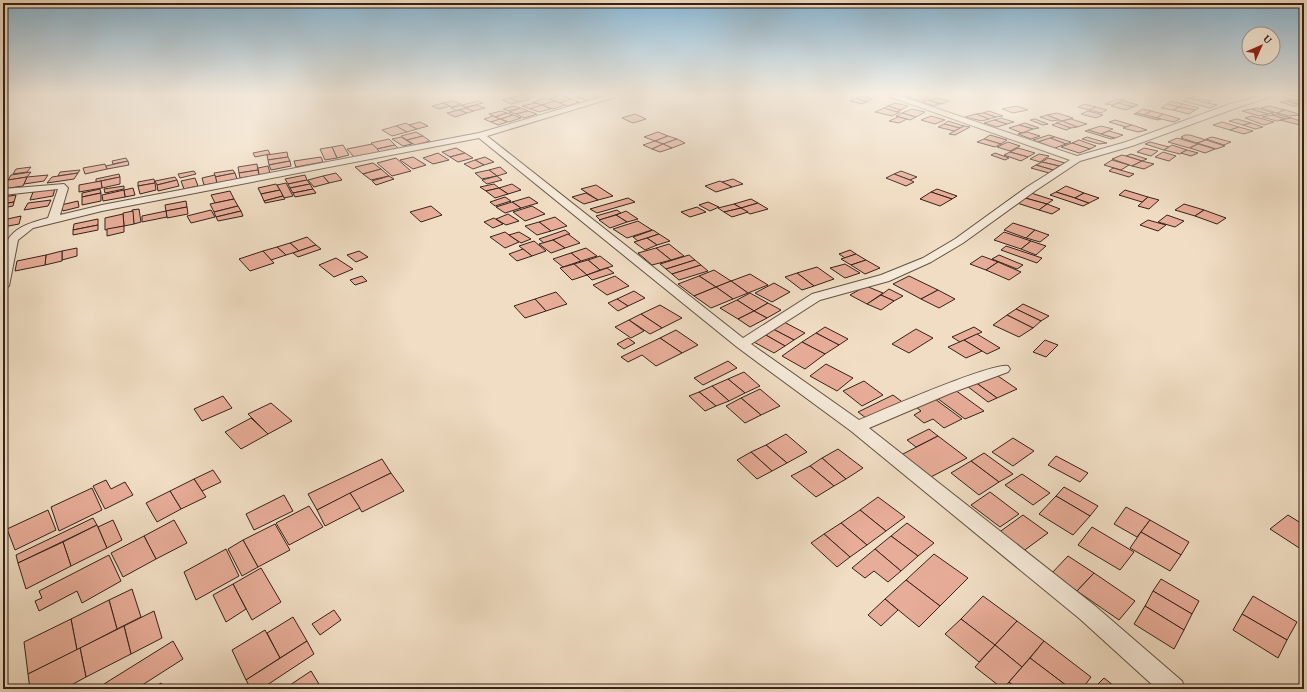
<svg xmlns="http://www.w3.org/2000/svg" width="1307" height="692" font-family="'Gentium Book Plus',serif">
<rect width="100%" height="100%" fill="#f0ddc3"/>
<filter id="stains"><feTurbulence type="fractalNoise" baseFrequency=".005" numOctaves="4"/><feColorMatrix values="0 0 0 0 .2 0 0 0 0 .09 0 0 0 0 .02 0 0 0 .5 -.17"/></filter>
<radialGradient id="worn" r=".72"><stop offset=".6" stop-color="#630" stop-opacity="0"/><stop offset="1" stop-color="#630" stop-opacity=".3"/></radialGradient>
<g fill="#e8ad99" stroke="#352219">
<path d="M522,95L530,99L519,102L510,98Z"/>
<path d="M561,95L571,99L560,103L549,99Z"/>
<path d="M582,95H591L599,98L589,101L577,97Z"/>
<path d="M912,95H922L929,98L919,101L907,97Z"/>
<path d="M861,96L872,99L867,102L856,98Z"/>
<path d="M1193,97L1211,101L1207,103L1189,98Z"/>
<path d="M510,98L519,102L511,104L502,100Z"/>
<path d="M545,98L554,101L542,105L533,102Z"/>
<path d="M856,98L867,102L862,104L850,101Z"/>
<path d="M937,98L949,101L942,104L929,100Z"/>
<path d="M1189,98L1207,103L1217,105L1210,108L1183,101Z"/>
<path d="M571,99L579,102L567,106L560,103Z"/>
<path d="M1117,99L1124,100L1112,105L1105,104Z"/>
<path d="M928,100L940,104L934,106L922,102Z"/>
<path d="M1294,100L1304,103V105L1287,101Z"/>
<path d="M453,101L461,104L451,107L443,103Z"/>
<path d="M479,101L483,103L466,107L462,105Z"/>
<path d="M554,101L565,105L553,109L542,105Z"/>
<path d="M1123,101L1138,105L1133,107L1118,103Z"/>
<path d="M1171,101L1183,104L1179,107L1167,104Z"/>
<path d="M1287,101L1301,105L1294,106L1280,102Z"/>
<path d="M443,103L450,106L439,109L432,106Z"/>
<path d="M535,103L542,105L530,109L522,106Z"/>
<path d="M895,103L908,106L901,110L888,106Z"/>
<path d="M1118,103L1133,107L1126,110L1111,106Z"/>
<path d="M1085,104L1096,107L1089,110L1078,107Z"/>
<path d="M1167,104L1179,107L1173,110L1161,108Z"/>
<path d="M1183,104L1199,108L1195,110L1179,107Z"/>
<path d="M461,105L466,108L456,111L451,108Z"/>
<path d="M477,105L485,108L473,111L466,108Z"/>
<path d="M542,105L551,109L539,112L530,109Z"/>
<path d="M514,106L520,108L509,111L503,109Z"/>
<path d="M888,106L901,110L897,112L884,108Z"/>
<path d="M1017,106L1028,110L1013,113L1002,109Z"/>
<path d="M1269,106L1285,110L1277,113L1261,108Z"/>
<path d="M1096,107L1107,110L1101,113L1089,110Z"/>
<path d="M1179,107L1195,110L1189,114L1173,110Z"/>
<path d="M466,108L473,111H474L467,113L459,110Z"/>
<path d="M521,108L528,111L516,114L509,112Z"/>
<path d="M884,108L897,112H900L892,116L875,112Z"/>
<path d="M1257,108L1274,113L1268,114L1251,109Z"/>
<path d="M912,109L925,112L916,117L902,113Z"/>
<path d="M1143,109L1151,111L1144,115L1136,113Z"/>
<path d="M1251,109L1268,114L1259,116L1242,111Z"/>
<path d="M459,110L467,113L455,117L447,113Z"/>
<path d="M1285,110L1302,115L1289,116L1277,113Z"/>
<path d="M501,111L507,113L495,117L489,114Z"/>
<path d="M528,111L537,114L524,118L516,114Z"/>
<path d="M989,111L1003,116L996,117L983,113Z"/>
<path d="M1088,111L1103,115L1096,118L1081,114Z"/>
<path d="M1151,111L1163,114L1157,118L1144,115Z"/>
<path d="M507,113L513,115L501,119L495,117Z"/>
<path d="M902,113L916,117L910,120L896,116Z"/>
<path d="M983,113L996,117L989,119L976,114Z"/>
<path d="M1057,113L1073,118L1062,121L1047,115Z"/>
<path d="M1136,113L1157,118L1161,119L1158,120L1134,114Z"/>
<path d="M635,114L646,119L633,123L622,118Z"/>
<path d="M976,114L989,119L982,121L965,117Z"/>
<path d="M1163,114L1180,119L1174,122L1157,118Z"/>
<path d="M1276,114L1291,118L1286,119L1272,115Z"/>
<path d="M513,115L521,118L509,122L501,119Z"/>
<path d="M1047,115L1059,120L1052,121L1040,117Z"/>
<path d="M1272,115L1286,119L1277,121L1262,117Z"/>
<path d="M493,116L500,119L491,122L484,119Z"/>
<path d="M931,116L945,120L935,124L921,120Z"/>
<path d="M1252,116L1259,118L1274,122L1264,125L1245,118Z"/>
<path d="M898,117L907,119L899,123L889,121Z"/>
<path d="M1001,118L1014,122L1007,124L994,120Z"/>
<path d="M1291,118L1304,122V126L1280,120Z"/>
<path d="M500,119L507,122L498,125L491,122Z"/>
<path d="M1035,119L1048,124L1043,125L1030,120Z"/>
<path d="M1071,119L1087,124L1077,127L1062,121Z"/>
<path d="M1237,119L1251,123L1243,125L1229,121Z"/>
<path d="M994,120L1007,124L997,127L984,123Z"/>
<path d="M1115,120L1132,125L1126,127L1109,122Z"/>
<path d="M948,121L964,126L960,128L944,124Z"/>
<path d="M1062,121L1077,127L1071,128L1056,123Z"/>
<path d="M420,122L428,126L417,129L409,125Z"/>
<path d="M1222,122L1239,127L1230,130L1213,125Z"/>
<path d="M406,123L409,125L417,129L407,132L396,126Z"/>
<path d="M1025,123L1039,128L1033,129L1019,125Z"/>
<path d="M1057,123L1071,128L1066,130L1052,125Z"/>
<path d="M1251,123L1263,127L1255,129L1243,125Z"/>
<path d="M944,124L960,128L954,131L938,127Z"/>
<path d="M1019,125L1033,129L1022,133L1009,128Z"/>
<path d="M1132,125L1147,130L1138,132L1123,128Z"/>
<path d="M396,126L407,132L392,136L382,130Z"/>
<path d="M964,126L970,127L955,135L949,134Z"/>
<path d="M1101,126L1113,129L1101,134L1088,130Z"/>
<path d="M1239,127L1253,131L1244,134L1230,130Z"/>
<path d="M1088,130L1101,134L1115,138L1111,139L1085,131Z"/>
<path d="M1109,131L1123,135L1115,138L1101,134Z"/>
<path d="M416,132L423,136L407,140L401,136Z"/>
<path d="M658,132L668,136L655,141L644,137Z"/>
<path d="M1027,132L1040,136L1031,139L1018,134Z"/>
<path d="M990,135L1007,140L1001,144L984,139Z"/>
<path d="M1049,135L1055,137L1038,142L1033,140Z"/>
<path d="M1185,135H1190L1206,140L1197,143L1181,138H1183L1181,137Z"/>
<path d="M423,136L430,141L415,145L407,140Z"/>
<path d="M668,136L677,139L663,144L655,141Z"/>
<path d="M401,137L412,144L403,146L392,139Z"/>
<path d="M1055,137L1071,142L1066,144L1050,138Z"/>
<path d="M1087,137L1107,143L1099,144L1082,139Z"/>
<path d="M1212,137L1231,142L1224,145L1206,139Z"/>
<path d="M1050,138L1066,144L1055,148L1038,142Z"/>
<path d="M1177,138L1198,144L1189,148L1168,142Z"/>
<path d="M389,139L395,145L377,149L371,143Z"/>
<path d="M677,139L685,143L672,148L663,144Z"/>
<path d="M984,139L1001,144L995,147L977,142Z"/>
<path d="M1079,140L1096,146L1090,149L1072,143Z"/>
<path d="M1206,140L1225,146L1216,149L1197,143Z"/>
<path d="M655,141L663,144L652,149L643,145Z"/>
<path d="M1008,142L1020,146L1010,151L997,147Z"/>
<path d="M1150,142L1169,147L1164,150L1145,144Z"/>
<path d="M1072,143L1090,149L1079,153L1061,147Z"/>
<path d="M372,144L381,152L354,157L347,149Z"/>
<path d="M663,144L672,148L660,152L652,149Z"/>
<path d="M1198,144L1215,149L1205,153L1190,148Z"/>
<path d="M343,145L349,155L337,158L332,147Z"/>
<path d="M395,145L398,148L380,152L377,149Z"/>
<path d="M1172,145L1187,150L1180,154L1164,150Z"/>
<path d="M332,147L337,158L325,160L320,149Z"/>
<path d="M456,148L465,153L450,157L442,152Z"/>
<path d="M1018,148L1035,153L1028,157L1010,152Z"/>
<path d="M1144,148L1158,151L1151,156L1137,152Z"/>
<path d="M268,150L270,154L255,157L253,153Z"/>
<path d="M1187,150L1198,153L1191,156L1181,153Z"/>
<path d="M287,152L288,157L268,160L267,155Z"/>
<path d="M1010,152L1028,157L1021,161L1004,155Z"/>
<path d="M1163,152L1176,156L1169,161L1155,157Z"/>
<path d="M438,153L449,160L433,164L423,158Z"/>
<path d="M465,153L473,158L458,162L450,157Z"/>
<path d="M995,153L1009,158L1005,160L991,155Z"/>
<path d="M1039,154L1049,156L1040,162L1030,159Z"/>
<path d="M1131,154L1147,159L1142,161L1126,156Z"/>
<path d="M1122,155L1126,156L1142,161L1132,166L1112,159Z"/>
<path d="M288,157L290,161L269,165L268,160Z"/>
<path d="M321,157L323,162L296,167L294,161Z"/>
<path d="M413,157L426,165L413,169L400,160Z"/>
<path d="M485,157L494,162L484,165L475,160Z"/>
<path d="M126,158L128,161L113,164L112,161Z"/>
<path d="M396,158L411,171L392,176L377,163Z"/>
<path d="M1048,158L1065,163L1059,166L1042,162Z"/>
<path d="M475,160L484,165L473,169L464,164Z"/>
<path d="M1112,160L1129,165L1121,170L1104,165Z"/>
<path d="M128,161L129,165L107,169L106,166Z"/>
<path d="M290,161L291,166L271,170L269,165Z"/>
<path d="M1142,161L1154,164L1144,169L1132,166Z"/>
<path d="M1042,162L1059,166L1053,170L1036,165Z"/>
<path d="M373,163L381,169L363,174L355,167Z"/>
<path d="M105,164L107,169L85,174L83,168Z"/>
<path d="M257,164L258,170L239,173L238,167Z"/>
<path d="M1036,165L1053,170L1049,173L1031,168Z"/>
<path d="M268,166L270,173L259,175L258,168Z"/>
<path d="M31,167L27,172L13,174L16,169Z"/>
<path d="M500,167L507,173L497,176L489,170Z"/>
<path d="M1113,168L1134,174L1129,177L1109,171Z"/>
<path d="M381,169L389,176L371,180L363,174Z"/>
<path d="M80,170L78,173L58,176L60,172Z"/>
<path d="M233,170L235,173L215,177L214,173Z"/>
<path d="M258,170L259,175L240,178L239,173Z"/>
<path d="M489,170L497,176L482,179L475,173Z"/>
<path d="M194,171L196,174L180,178L178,174Z"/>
<path d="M901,171L917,177L910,180L894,174Z"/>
<path d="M31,172L27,177L8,180L11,175Z"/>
<path d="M78,173L74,179L47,183L52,177Z"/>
<path d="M235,173L237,179L217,183L215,177Z"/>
<path d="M336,173L342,180L329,183L323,176Z"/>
<path d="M119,174L120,177L96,182V179Z"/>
<path d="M894,174L910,180L914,182L906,186L886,178Z"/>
<path d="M48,175L44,181L24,184L27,177Z"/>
<path d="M215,175L217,183L204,185L202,178Z"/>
<path d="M305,175L307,180L288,184L285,179Z"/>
<path d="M323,176L329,183L314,187L308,180Z"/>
<path d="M389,176L394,179L376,185L372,181Z"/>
<path d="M497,176L502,180L487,184L482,180Z"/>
<path d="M27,177L23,186L3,189L8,180Z"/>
<path d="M120,177V184L102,188L101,181Z"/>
<path d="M175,177L177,180L157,185L155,181Z"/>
<path d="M195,178L198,186L184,189L181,181Z"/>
<path d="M154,179L155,183L138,186V182Z"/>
<path d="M733,179L743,184L732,187L722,182Z"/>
<path d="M177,180L179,186L158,191L157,185Z"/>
<path d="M307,180L310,184L290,188L288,184Z"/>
<path d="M101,181L102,188L79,192V185Z"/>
<path d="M720,181L732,187L716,192L705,186Z"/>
<path d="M155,183L156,190L140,194L138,186Z"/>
<path d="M286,183L293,196L284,198L277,185Z"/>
<path d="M276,184L280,190L261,194L258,188Z"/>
<path d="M310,184L313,189L293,193L290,188Z"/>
<path d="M494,184L499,188L486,191L480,187Z"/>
<path d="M512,184L521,190L508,194L499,188Z"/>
<path d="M596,185L613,196L598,200L581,189Z"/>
<path d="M124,186V189L105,193L104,189Z"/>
<path d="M1066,186L1084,193L1075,198L1056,192Z"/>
<path d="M55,188L53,196L30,200L33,192Z"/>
<path d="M133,188L135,195L125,197L124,190Z"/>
<path d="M499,188L508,194L495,198L486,191Z"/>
<path d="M100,189L101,193L82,197V193Z"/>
<path d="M313,189L316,193L295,197L293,193Z"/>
<path d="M937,189L957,196L952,199L931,192Z"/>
<path d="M124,190L125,197L103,201L102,195Z"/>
<path d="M280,190L283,196L264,201L261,194Z"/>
<path d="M1125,190L1148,197L1142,202L1119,195Z"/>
<path d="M230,191L234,199L215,203L211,195Z"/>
<path d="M931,192L952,199L940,206L920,199Z"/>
<path d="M1056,192L1075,198L1089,203L1083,206L1050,195Z"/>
<path d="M101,193V201L82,205V197Z"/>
<path d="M586,193L598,200L584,204L572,197Z"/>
<path d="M1031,193L1053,200L1047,204L1025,198Z"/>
<path d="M1084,193L1099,198L1089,203L1075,198Z"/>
<path d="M16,195L14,202L3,204V197Z"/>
<path d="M283,196L285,199L265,203L264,201Z"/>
<path d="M505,197L511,201L495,206L490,202Z"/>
<path d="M529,197L538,203L521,208L512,202Z"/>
<path d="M1148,197L1159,200L1149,209L1138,206Z"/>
<path d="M628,198L635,202L597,213L590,209Z"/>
<path d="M1025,198L1047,204L1039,210L1017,203Z"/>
<path d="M234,199L238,206L214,212L210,204Z"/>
<path d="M751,199L758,203L741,208L734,204Z"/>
<path d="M51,200L48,206L24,210L28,203Z"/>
<path d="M78,201L79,207L63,211L61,205Z"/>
<path d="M186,201L187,207L166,211L165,205Z"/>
<path d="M14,202L13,206L3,208V204Z"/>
<path d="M512,202L521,208L505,213L496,207Z"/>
<path d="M708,202L719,207L710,211L699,205Z"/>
<path d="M758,203L768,209L750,214L741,208Z"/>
<path d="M734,204L741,208L724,212L718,208Z"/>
<path d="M1047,204L1060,209L1052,214L1039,210Z"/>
<path d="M1184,204L1204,210L1195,216L1175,210Z"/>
<path d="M238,206L241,211L216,217L214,212Z"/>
<path d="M431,206L442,215L421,222L410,212Z"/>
<path d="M532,206L545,214L525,221L513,212Z"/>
<path d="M187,207L188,214L167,218L166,211Z"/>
<path d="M697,207L706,212L690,217L681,212Z"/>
<path d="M741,208L748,212L732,217L724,212Z"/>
<path d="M139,209L141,222L134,224L132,210Z"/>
<path d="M211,210L215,217L191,223L187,216Z"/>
<path d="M617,210L621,213L600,220L596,216Z"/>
<path d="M1204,210L1226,218L1217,224L1195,216Z"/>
<path d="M133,211L134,224L124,226L123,213Z"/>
<path d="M166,211L167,217L142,222V216Z"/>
<path d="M241,211L243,216L218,221L216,217Z"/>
<path d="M626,211L638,219L627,222L616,215Z"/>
<path d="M123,214L124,226L105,230V218Z"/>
<path d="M508,214L519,221L506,225L496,219Z"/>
<path d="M616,215L627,222L610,228L599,220Z"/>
<path d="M1167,215L1184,221L1175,227L1158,222Z"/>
<path d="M21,216L19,224L3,227V220Z"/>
<path d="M555,217L567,226L551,231L539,222Z"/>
<path d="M494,218L503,224L493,228L484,222Z"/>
<path d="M98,219V225L73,230L74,224Z"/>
<path d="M1148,220L1166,225L1158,231L1140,225Z"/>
<path d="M638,221L652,230L627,238L613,229Z"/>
<path d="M539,222L551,231L537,235L525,226Z"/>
<path d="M1013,223L1035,230L1026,238L1004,230Z"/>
<path d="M98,225V230L73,235V230Z"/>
<path d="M124,226V232L107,236V229Z"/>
<path d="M565,230L570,234L544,243L539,239Z"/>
<path d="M653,230L659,234L638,241L633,237Z"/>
<path d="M1035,230L1049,235L1040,242L1026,238Z"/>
<path d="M505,232L519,242L505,248L490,237Z"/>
<path d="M519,232L531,239L521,243L509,235Z"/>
<path d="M1004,232L1031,241L1021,249L994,240Z"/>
<path d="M568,234L580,243L565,248L553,240Z"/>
<path d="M659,234L670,241L657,245L647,238Z"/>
<path d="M307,237L316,245L299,251L290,243Z"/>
<path d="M647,238L657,245L645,250L634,242Z"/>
<path d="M553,240L565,248L551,253L539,244Z"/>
<path d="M534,241L546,251L532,256L519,246Z"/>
<path d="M1031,241L1046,246L1036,255L1021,249Z"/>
<path d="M290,243L299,251L286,255L277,247Z"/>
<path d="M669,244L684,256L671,260L656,248Z"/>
<path d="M316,245L321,249L298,257L293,253Z"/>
<path d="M1006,246L1042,258L1037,263L1001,250Z"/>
<path d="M277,247L286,255L271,260L263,251Z"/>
<path d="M77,248V256L62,260V251Z"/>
<path d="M586,248L597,256L581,261L571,253Z"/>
<path d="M656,248L671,260L652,265L638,253Z"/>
<path d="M523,249L532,256L517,261L509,254Z"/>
<path d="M850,250L856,254L845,258L839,254Z"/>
<path d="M62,251V261L45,265L46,255Z"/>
<path d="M263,251L274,263L250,271L239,259Z"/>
<path d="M359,251L368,257L356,262L347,255Z"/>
<path d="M571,253L581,261L563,267L553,259Z"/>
<path d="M856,254L866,260L851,265L841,259Z"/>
<path d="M46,255L45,265L15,271L17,261Z"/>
<path d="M689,255L695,260L666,269L660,264Z"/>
<path d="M999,255L1023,265L1017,269L992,259Z"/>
<path d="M600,256L613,266L600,270L588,260Z"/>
<path d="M982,256L998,262L986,270L970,264Z"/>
<path d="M336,258L353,269L334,277L319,265Z"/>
<path d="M588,260L600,270L587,275L574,264Z"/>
<path d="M695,260L701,265L672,274L666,269Z"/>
<path d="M866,260L880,268L865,274L851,265Z"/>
<path d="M998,262L1021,272L1009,280L986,270Z"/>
<path d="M574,264L587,275L572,280L560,268Z"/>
<path d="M845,264L860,273L845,278L830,268Z"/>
<path d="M701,265L708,271L679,280L672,274Z"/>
<path d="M817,267L834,279L814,286L797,273Z"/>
<path d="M607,268L614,273L592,280L587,275Z"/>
<path d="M714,270L731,281L716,287L699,276Z"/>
<path d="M797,273L814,286L802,290L785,277Z"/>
<path d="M750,274L768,285L748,293L731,281Z"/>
<path d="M362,276L367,281L355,285L350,280Z"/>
<path d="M615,276L629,286L607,295L593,285Z"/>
<path d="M699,276L716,287L694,296L678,284Z"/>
<path d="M909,276L938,290L921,299L893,284Z"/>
<path d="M731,281L748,293L733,299L716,287Z"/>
<path d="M774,283L790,292L772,302L755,293Z"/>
<path d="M866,286L883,293L867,304L850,295Z"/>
<path d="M716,287L733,299L711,308L694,296Z"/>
<path d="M889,289L903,296L894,301L881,295Z"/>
<path d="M938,290L955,299L939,308L921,299Z"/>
<path d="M634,291L645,298L628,306L617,299Z"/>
<path d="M556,292L567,304L546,311L535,299Z"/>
<path d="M750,293L768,303L754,311L737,300Z"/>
<path d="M881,295L894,301L881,310L867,304Z"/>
<path d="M535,299L546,311L525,318L514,306Z"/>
<path d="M617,299L628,306L618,311L608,303Z"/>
<path d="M737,300L754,311L738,319L720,308Z"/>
<path d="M768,303L781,310L767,318L754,311Z"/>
<path d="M1023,304L1049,316L1041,321L1016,309Z"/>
<path d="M660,305L682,318L662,328L641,314Z"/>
<path d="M1016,309L1041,321L1033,328L1007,315Z"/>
<path d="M754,311L767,318L750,327L738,319Z"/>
<path d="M641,314L662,328L650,334L629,320Z"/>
<path d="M1007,315L1033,328L1019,337L993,325Z"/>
<path d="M629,320L644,331L631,338L615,327Z"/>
<path d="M784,322L805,333L794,340L773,329Z"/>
<path d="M825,327L848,339L839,345L816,333Z"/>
<path d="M974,327L982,332L960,342L952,337Z"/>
<path d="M773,329L794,340L785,346L764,334Z"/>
<path d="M916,329L933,338L909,353L892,344Z"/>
<path d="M676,330L698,345L682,353L660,338Z"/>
<path d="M816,333L839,345L825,354L802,342Z"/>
<path d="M764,334L785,346L774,353L752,341Z"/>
<path d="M977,334L1000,348L987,354L964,340Z"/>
<path d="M628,338L635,343L624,349L617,344Z"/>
<path d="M660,338L682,353L656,366L642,355L628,362L621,357Z"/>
<path d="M964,340L982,351L966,358L948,347Z"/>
<path d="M1045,340L1058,345L1046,357L1033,352Z"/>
<path d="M802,342L825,354L805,369L782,356Z"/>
<path d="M728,361L737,368L703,385L694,378Z"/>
<path d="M826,364L853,378L837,391L810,376Z"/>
<path d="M744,372L760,386L745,393L728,379Z"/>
<path d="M995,374L1017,389L997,398L975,382Z"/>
<path d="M728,379L745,393L729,401L712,386Z"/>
<path d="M864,381L883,395L862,406L843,391Z"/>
<path d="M975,382L997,398L988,402L967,386Z"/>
<path d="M712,386L729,401L716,406L699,392Z"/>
<path d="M760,389L780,406L761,415L741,398Z"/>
<path d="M955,390L984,411L965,419L937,398Z"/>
<path d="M699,392L716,406L705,411L689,396Z"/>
<path d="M893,395L905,404L870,421L858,412Z"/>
<path d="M223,396L232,408L202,421L194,409Z"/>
<path d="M741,398L761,415L745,423L726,406Z"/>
<path d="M935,399L962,419L944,428L933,419L924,423L914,415L921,411L916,407Z"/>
<path d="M271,403L292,421L268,434L248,414Z"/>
<path d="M251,418L268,434L241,449L225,432Z"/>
<path d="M929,429L938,436L916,447L907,440Z"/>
<path d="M786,434L807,452L787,463L766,445Z"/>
<path d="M938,436L967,458L929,478L901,455Z"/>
<path d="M1013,438L1034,451L1013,466L992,452Z"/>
<path d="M766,445L787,463L772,471L751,452Z"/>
<path d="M838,449L863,468L846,479L822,458Z"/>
<path d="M751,452L772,471L757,479L737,460Z"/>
<path d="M984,453L1013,474L999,482L971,461Z"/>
<path d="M1056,456L1088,473L1080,482L1048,465Z"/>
<path d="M822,458L846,479L834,486L810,466Z"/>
<path d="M382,459L391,473L317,510L308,494Z"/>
<path d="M971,461L999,482L979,495L951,473Z"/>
<path d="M810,466L834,486L816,497L791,476Z"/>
<path d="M213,470L221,482L202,491L194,479Z"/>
<path d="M391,473L404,491L362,512L350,493Z"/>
<path d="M1022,474L1050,493L1033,505L1005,485Z"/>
<path d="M194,479L206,497L181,509L170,491Z"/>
<path d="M106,480L111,489L125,482L133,495L105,509L93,486Z"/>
<path d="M1064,487L1098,506L1090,516L1056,496Z"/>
<path d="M92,488L102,510L59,531L51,507Z"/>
<path d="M170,491L181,509L157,522L146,503Z"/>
<path d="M990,492L1019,514L1000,527L971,505Z"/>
<path d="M350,493L360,508L325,526L317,510Z"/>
<path d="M284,495L293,511L254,530L246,514Z"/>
<path d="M1056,496L1090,516L1073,535L1039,514Z"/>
<path d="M878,497L905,517L886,531L860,510Z"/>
<path d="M309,506L323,527L289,545L276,523Z"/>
<path d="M1126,507L1150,520L1137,537L1114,524Z"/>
<path d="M48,510L56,530L15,550L7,529Z"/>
<path d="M860,510L886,531L867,545L841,523Z"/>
<path d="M1023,515L1048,533L1022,552L998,533Z"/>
<path d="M1288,515L1304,525V551L1270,529Z"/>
<path d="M93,518L97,525L18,563L16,555Z"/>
<path d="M113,520L122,540L107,548L98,527Z"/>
<path d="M174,520L187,543L156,559L144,536Z"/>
<path d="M1150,520L1189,542L1181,555L1141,532Z"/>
<path d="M841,523L867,545L850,557L824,534Z"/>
<path d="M907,523L934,543L918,556L891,536Z"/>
<path d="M275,524L290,550L258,567L243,540Z"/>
<path d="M97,525L107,548L71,566L63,542Z"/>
<path d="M1092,527L1134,552L1120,570L1078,545Z"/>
<path d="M1141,532L1181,555L1170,571L1130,548Z"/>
<path d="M824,534L850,557L837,567L811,543Z"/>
<path d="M144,536L156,559L123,577L111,553Z"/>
<path d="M891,536L918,556L901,571L875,549Z"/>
<path d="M243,540L258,567L242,576L228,549Z"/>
<path d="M63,542L71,566L26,589L18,563Z"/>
<path d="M226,549L239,576L196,600L184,572Z"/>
<path d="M875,549L901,571L888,582L874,571L865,578L852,568Z"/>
<path d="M934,554L968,578L940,606L906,580Z"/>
<path d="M109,555L121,581L82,603L77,591L39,611L35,601L42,598L39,591Z"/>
<path d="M1068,556L1094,573L1077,591L1051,574Z"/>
<path d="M261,568L281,602L252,620L233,584Z"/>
<path d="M1094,573L1135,601L1119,620L1077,591Z"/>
<path d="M1161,579L1199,601L1192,614L1153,591Z"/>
<path d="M906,580L940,606L919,627L885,599Z"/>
<path d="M233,584L246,609L226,622L213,595Z"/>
<path d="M132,589L141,617L117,629L109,600Z"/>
<path d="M1153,591L1192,614L1184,630L1145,606Z"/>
<path d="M983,596L1017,621L995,645L961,619Z"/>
<path d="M1253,596L1297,622L1287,640L1242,614Z"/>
<path d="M885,599L898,610L881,626L868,615Z"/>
<path d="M109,600L117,629L77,650L71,619Z"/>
<path d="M1145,606L1184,630L1174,649L1134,624Z"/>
<path d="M334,610L341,620L320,635L312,624Z"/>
<path d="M154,611L162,638L131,654L124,626Z"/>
<path d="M1242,614L1287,640L1278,658L1233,630Z"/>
<path d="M293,617L307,641L280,658L267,633Z"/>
<path d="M71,619L77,650L28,674L24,642Z"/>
<path d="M961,619L995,645L979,662L945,634Z"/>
<path d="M1017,621L1044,641L1022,667L995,645Z"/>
<path d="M124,626L131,654L86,677L80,648Z"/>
<path d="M265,630L280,658L246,680L232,650Z"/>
<path d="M173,641L183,659L136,689H106L104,684Z"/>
<path d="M307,641L314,654L261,689H251L246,680Z"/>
<path d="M1044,641L1091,677L1082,689H1071L1030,658Z"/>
<path d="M995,645L1022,667L1003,689L975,667Z"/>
<path d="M80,648L86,677L64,689H30L28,674Z"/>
<path d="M1030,658L1071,689H1017L1009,682Z"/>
<path d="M311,671L322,689H284Z"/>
<path d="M1104,678L1118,689H1093Z"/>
<path d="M1009,682L1017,689H1003Z"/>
<path d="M161,683L164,689H151Z"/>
</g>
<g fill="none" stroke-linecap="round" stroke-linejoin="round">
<g stroke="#645144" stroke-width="2">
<g id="street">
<path d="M609,95H622L487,136L743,338L812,294L881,275L923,258L955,239L1027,187L1070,160L885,95H897L1077,156L1126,142L1230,104L1263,95H1276L1236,108L1132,146L1080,161L1035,191L963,243L931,262L889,281L820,300L751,344L859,420C881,411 992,362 1008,366L1010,369L1008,372L951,393L869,428L1094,605L1182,681L1185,689H1157L1080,619L851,431L737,347L479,138L102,211L33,228L18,240L9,286L3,290C3,243 0,230 48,218L58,189L3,195V189L64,184L68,188L60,215L102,205L479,133Z"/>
<path d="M1283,95L1304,97V101L1283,97Z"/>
</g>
</g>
<use href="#street" fill="#f5e9d8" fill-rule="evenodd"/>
</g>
<linearGradient id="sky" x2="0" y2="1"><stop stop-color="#89b7d4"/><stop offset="0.49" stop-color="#f8f0e4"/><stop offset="1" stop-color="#f8f0e4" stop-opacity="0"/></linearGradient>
<rect width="1307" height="192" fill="url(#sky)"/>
<rect width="1307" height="692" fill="none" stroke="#f0ddc3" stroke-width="16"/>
<rect x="4" y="4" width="1299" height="684" fill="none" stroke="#352219" stroke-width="2"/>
<rect x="8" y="8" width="1291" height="676" fill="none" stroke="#352219"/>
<g transform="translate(1261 46) rotate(45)"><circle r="19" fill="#f5e9d8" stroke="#a8998c"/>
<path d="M0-3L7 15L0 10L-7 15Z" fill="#8f2418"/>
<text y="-6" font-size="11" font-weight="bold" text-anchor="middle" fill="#352219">U</text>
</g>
<rect width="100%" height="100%" filter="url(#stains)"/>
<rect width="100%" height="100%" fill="url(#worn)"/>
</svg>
